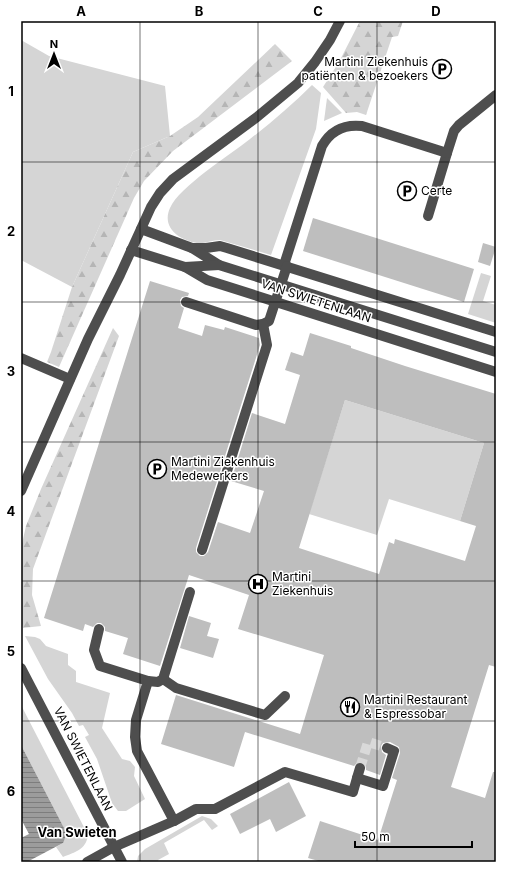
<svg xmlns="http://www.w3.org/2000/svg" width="517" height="883" font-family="Inter,sans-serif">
<defs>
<pattern id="forest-firs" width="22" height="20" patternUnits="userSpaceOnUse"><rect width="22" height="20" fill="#d5d5d5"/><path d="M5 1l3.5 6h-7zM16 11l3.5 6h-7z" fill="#b5b5b5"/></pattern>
<pattern id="water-rules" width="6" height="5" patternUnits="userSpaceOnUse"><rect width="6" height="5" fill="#9c9c9c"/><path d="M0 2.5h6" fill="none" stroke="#7d7d7d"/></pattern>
</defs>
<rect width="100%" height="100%" fill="#fff"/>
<g fill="#d5d5d5">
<path d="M21,40L49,56L165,86L170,136L133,152L72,287L21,260Z"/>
<path d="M312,85L321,93L316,129L271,255L220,240C212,240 205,244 197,243C180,240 161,228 170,208C179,187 231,154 250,139C272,122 293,104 312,85Z"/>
<path d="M327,98L342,113L324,121Z"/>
<path d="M481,273L491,276L483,301L496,305V323L468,314Z"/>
<path d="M345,400L484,443L460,521L389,499L377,535L309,514Z"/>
<path d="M25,636L35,637L40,639L46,646L68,654V665L76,671V682L110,693L102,728L122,759L130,761L135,767L134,776L145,799L126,811H118L112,803L97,759L85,737L89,735L83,725L79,726L72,713L48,679Z"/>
<path d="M21,705L88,835C86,850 75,852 63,857L56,847L63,843V826L21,745Z"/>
<path d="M202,816L211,819L218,826L212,830L204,820L164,843L169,854L158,860L159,862H137L138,856L145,849Z"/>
</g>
<g fill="url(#forest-firs)">
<path d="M360,21H403L398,36L392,37L366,115L357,112L346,113L323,87L339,62Z"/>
<path d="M275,44L292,61L173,151L144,181L134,198L59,367L47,362L51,352L72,287L133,152L170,136L198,117Z"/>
<path d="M113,328L119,336L33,569L32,595L41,626L23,628L21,620V548L26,526L41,489Z"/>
</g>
<path fill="url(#water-rules)" d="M21,745L63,826C66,832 66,837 63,843L27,862H21V838L29,834L21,819Z"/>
<g fill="#bebebe" fill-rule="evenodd">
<path d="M313,218L474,269L464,302L303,251Z"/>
<path d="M483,243L496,247L490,266L478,262Z"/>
<path d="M150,281L189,293L188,296L182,297L180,300L181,306L184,308L178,328L202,336L205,325L224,330L225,327L259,338L260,345L196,548V552L200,556H204L208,552L218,522L250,533L264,491L231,481L252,413L285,424L300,375L285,370L291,352L303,356L310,333L351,346V348L405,366L496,394V667L489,665L451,787L485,798L493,772H496V862H322L308,858L320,821L378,840L397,780L392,778L400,753L399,747L390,742L383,743L381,746L382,752L386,755L380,775L366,770V766L362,762H358L354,766L245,732L234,767L161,744L176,695L300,734L324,655L238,629L249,595L189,575L160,666L123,654L128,638L105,631V627L101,623H97L93,627L85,624L83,631L44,618ZM345,400L484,443L460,521L476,526L465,561L395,539L394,544L389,542L379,574L299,548Z"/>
<path d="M189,616L211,623L207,636L219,639L213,658L180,648Z"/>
<path d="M289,782L306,816L276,832L270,819L240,834L230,814Z"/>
</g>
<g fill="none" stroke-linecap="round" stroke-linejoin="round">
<path stroke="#d9d9d9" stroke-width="10" stroke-dasharray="10 5" stroke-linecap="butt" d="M360,768L368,742L387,748"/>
<g stroke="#4e4e4e" stroke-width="10">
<path d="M428,216L447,153"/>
<path d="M141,229L192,248H206L220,246L227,248L496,332"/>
<path d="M192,248L219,265L496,352"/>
<path d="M131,250L185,267L207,280L496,372"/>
<path d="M284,265L322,146C331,130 344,124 362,126L447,153L454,131L459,125L496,95"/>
<path d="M185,267L219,265"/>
<path d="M186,302L256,325L263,324L269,321L287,266"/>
<path d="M21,358L70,379"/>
<path d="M21,491L88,339L120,275L151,207L160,193L173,179L257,117L298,83L315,62L330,40L340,21"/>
<path d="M202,550L267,345L263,324"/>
<path d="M99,629L94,650L100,666L148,681L136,720L135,737L137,751L174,821"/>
<path d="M21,668L122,862"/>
<path d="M163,679L176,688L265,715L285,696"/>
<path d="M148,681L158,682L163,679L190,592"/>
<path d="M360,768L357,778L383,786L394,751L387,748"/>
<path d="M87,862L114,847L174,821L196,809H215L285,772L353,792L357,778"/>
</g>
</g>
<path fill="none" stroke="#000" stroke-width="1" stroke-opacity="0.55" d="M140,21V862M258,21V862M377,21V862M21,162H496M21,302H496M21,442H496M21,581H496M21,721H496"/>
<defs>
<g id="parking-ring" transform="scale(1)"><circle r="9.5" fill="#fff" stroke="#000" stroke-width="1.5"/><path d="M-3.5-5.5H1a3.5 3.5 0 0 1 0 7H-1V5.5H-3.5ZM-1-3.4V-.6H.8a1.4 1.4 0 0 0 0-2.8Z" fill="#000"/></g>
<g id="hospital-ring" transform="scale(1)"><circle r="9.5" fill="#fff" stroke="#000" stroke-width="1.5"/><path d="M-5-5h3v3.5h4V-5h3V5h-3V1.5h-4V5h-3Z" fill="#000"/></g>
<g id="restaurant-ring" transform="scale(1)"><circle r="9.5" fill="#fff" stroke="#000" stroke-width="1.5"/><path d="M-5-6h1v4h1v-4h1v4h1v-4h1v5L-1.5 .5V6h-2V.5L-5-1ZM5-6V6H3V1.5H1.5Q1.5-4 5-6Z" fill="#000"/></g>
</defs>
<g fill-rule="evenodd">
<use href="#parking-ring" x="442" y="69"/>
<use href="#parking-ring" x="407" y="191"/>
<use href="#parking-ring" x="157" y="469"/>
<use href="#hospital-ring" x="258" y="584"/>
<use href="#restaurant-ring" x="350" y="707"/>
</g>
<g text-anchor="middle" stroke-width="3" stroke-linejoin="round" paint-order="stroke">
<g font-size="12" fill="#000" stroke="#fff" text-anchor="start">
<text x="428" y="66" text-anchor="end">Martini Ziekenhuis<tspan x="428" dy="14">patiënten &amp; bezoekers</tspan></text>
<text x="421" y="195">Certe</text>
<text x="171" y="466">Martini Ziekenhuis<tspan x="171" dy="14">Medewerkers</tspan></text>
<text x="272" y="581">Martini<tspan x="272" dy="14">Ziekenhuis</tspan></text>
<text x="364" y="704">Martini Restaurant<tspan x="364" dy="14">&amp; Espressobar</tspan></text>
</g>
<g font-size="12" fill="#000" stroke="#fff">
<text transform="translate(316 301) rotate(18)" y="4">VAN SWIETENLAAN</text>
<text transform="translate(83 759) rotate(63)" y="4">VAN SWIETENLAAN</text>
</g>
<g font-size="13" font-weight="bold" fill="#000" stroke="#fff">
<text x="77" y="837">Van Swieten</text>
</g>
</g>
<rect width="517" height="883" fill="none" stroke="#ffffff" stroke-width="44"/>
<g transform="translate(54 54)" stroke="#ffffff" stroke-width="3" paint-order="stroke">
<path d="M0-3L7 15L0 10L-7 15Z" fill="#000000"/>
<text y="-6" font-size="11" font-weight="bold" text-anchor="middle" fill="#000000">N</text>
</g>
<path d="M355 841v6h117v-6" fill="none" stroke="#000000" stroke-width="2"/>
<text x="361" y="841" font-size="12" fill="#000000" stroke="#ffffff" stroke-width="3" paint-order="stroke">50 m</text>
<rect x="22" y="22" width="473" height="839" fill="none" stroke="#000" stroke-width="1.5"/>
<g font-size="13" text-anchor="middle" font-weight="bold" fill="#000">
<text x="81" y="16">A</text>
<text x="199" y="16">B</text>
<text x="318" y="16">C</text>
<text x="436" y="16">D</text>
<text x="11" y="96">1</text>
<text x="11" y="236">2</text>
<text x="11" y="376">3</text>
<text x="11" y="516">4</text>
<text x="11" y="656">5</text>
<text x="11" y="796">6</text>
</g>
</svg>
